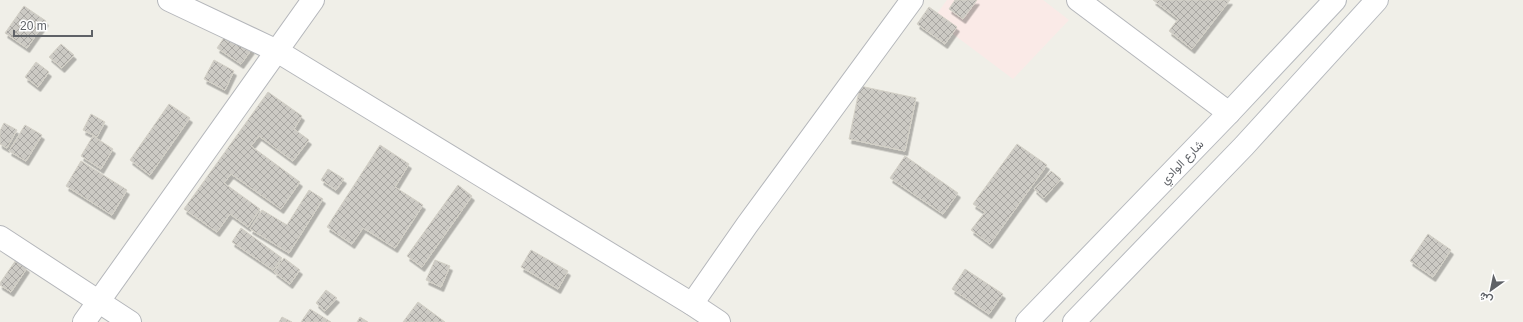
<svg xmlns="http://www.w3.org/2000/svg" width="1523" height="322" font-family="Helvetica,Vazirmatn,sans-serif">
<defs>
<pattern id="building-cross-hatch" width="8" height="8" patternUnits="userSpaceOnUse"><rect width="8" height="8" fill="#cccac4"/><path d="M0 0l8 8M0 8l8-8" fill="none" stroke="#a9a7a3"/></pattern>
<filter id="shadow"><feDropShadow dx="2.5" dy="4.5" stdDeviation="0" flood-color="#0004"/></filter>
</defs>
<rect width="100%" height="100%" fill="#f0efe8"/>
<path fill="#faeae7" d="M947,0H1043L1069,20L1013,79L933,19Z"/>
<g fill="url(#building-cross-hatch)" stroke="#d4d1c7" filter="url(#shadow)">
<path d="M955,0H977L963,19L949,9Z"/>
<path d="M1153,0H1230L1192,49L1169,31L1178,19Z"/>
<path d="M24,6L46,21L27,48L5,33Z"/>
<path d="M929,7L957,27L945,44L917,24Z"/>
<path d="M228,32L252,49L241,64L217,48Z"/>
<path d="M61,44L74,55L62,68L49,57Z"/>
<path d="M214,60L234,71L225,90L204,79Z"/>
<path d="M36,62L49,72L38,87L25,77Z"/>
<path d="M860,86L916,98L905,151L849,139Z"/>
<path d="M268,92L302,116L294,129L309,140L293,161L259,136L251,146L300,182L281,209L231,174L224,183L260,209L248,227L230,214L217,232L184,209Z"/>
<path d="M169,104L190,118L150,175L130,160Z"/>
<path d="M91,114L105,122L97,137L83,130Z"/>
<path d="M4,123L17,130L7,148L0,144V131Z"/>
<path d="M25,125L42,135L26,161L9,151Z"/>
<path d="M93,136L113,149L101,169L81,156Z"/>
<path d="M1017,144L1047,165L990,244L971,230L985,212L973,204Z"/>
<path d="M380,145L409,164L395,187L423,205L395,248L363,228L352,244L327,227Z"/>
<path d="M905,156L958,193L943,214L890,178Z"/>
<path d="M81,161L127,190L112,215L66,186Z"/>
<path d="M328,169L344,179L336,190L321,180Z"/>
<path d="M1051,171L1061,179L1044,198L1034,189Z"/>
<path d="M458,185L472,196L422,267L407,256Z"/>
<path d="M309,190L323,199L289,253L250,229L262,210L287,225Z"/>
<path d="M241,228L282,258L273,270L232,242Z"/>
<path d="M1428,234L1451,250L1433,277L1410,261Z"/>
<path d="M531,250L568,271L558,289L521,267Z"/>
<path d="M284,258L300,270L290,284L274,272Z"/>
<path d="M16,260L27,268L11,292L0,285V283Z"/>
<path d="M435,260L450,266L441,287L426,280Z"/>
<path d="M965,269L1003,294L989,314L952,289Z"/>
<path d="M326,290L337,298L325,311L316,303Z"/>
<path d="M418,302L445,322H403Z"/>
<path d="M310,309L331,322H301Z"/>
<path d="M282,317L292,322H279Z"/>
<path d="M360,317L368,322H357Z"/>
</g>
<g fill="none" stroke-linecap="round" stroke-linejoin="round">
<g stroke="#b5b7bb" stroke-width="24">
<g id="street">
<path d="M169,0L277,51L692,304L719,322"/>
<path d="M1078,0L1229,113"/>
<path d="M0,237L130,322"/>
<path d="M692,304L747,225L912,0"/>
<path d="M84,322L313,0"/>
</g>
</g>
<g stroke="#b6b9be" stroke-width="24">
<g id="secondary">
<path d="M1027,322L1229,113L1335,0"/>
<path d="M1074,322L1244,146L1377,0"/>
</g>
</g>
<use href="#street" stroke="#fff" stroke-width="22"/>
<use href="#secondary" stroke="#fff" stroke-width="22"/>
</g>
<g text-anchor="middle" stroke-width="3" stroke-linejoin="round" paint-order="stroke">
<g font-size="12" fill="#5f6267" stroke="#fff">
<text transform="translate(1182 162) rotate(-46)" y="4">شارع الوادي</text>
</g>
</g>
<g transform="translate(1491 290) rotate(213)" stroke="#ffffff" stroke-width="3" paint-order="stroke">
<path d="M0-3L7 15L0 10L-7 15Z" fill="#5f6267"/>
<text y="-6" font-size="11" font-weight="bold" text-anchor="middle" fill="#5f6267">ش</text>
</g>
<path d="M14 30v6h78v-6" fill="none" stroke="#5f6267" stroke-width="2"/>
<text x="20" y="30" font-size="12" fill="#5f6267" stroke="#ffffff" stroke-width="3" paint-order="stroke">20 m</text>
</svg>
